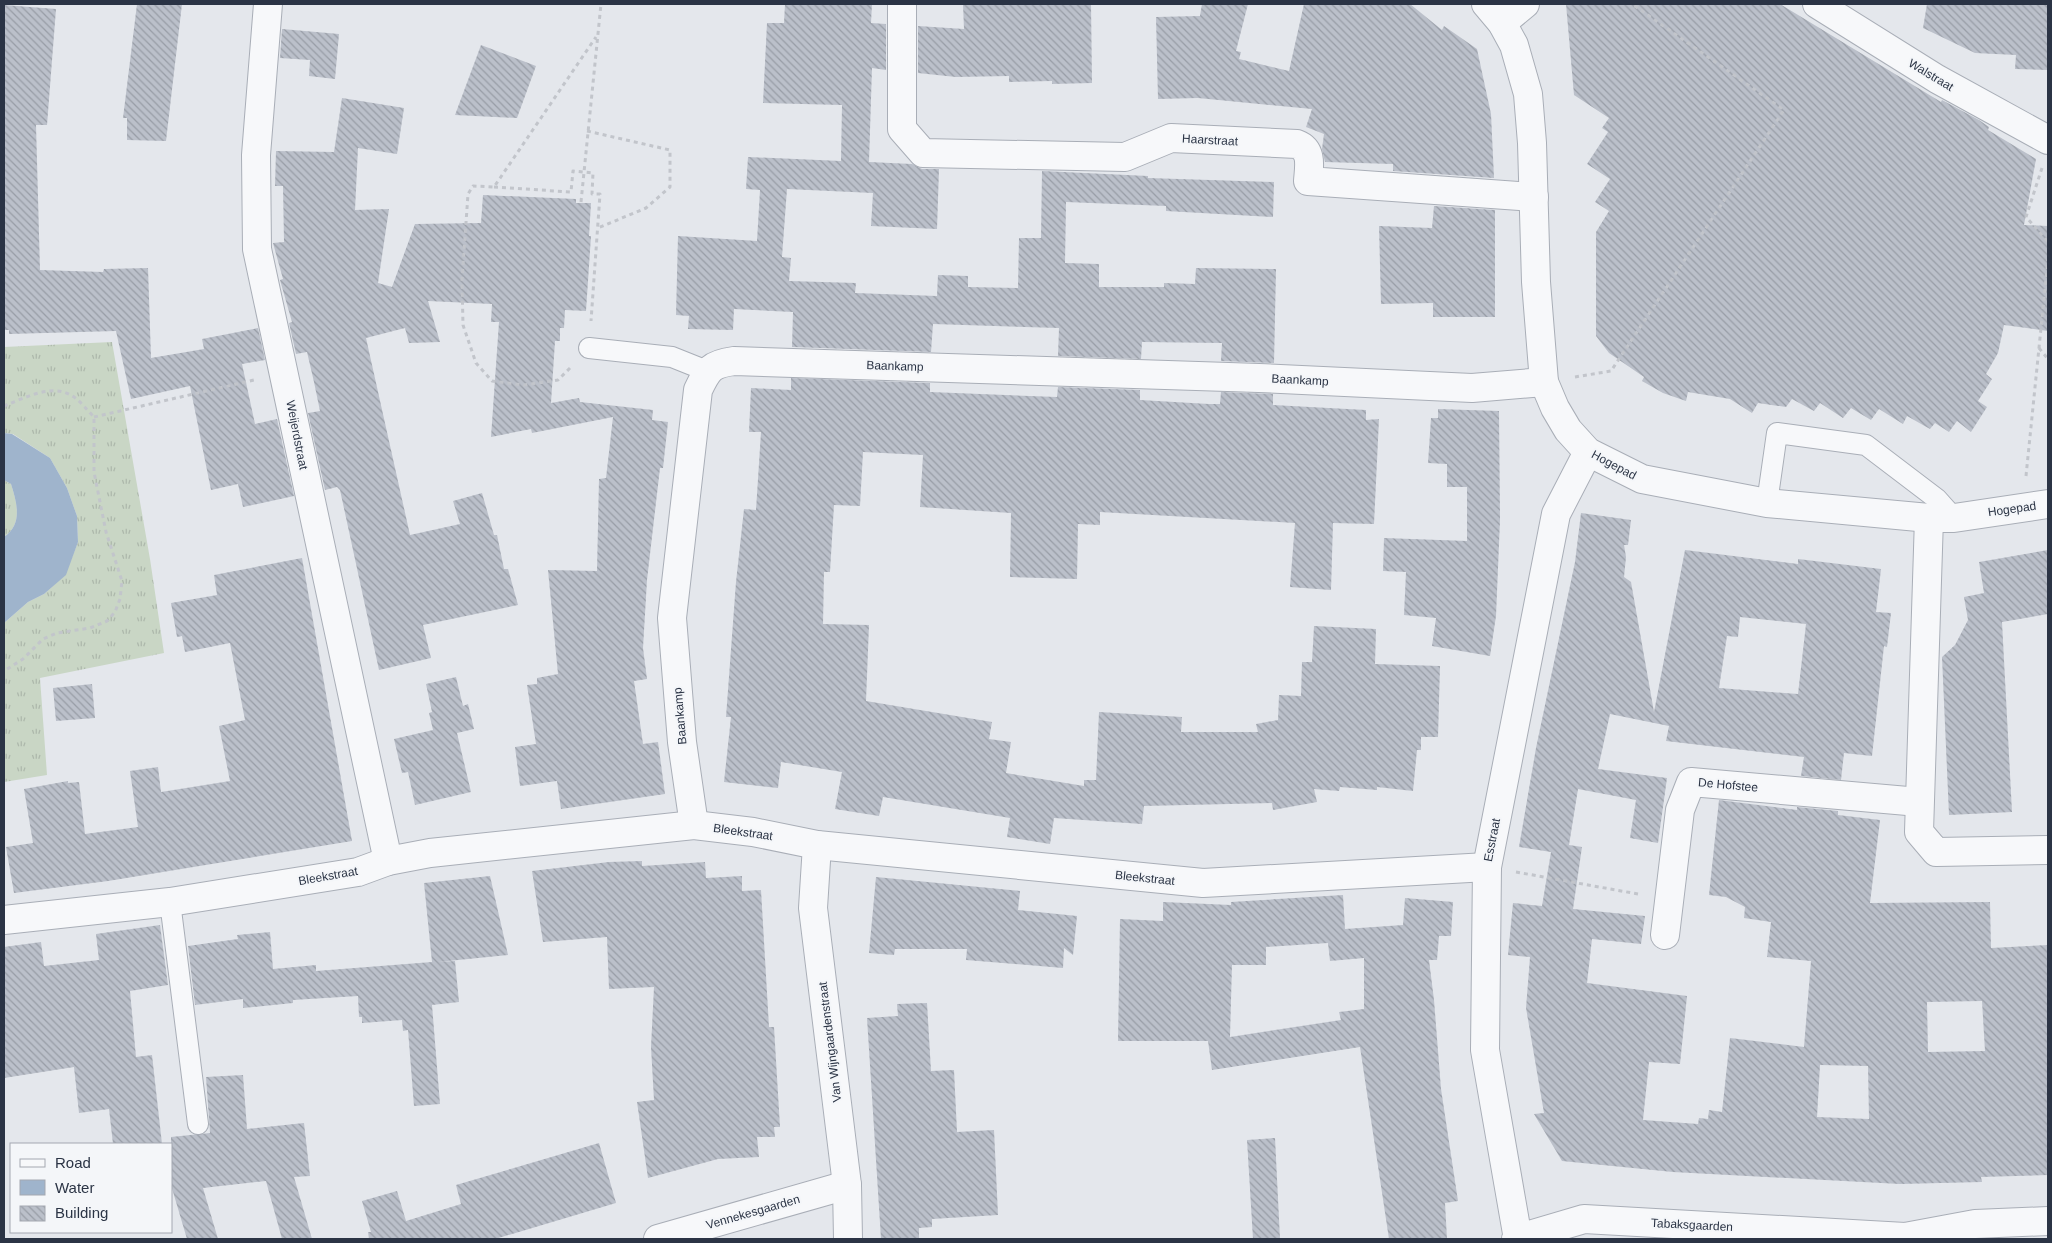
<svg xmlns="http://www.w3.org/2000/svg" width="2052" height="1243" font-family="Arial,sans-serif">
<defs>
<pattern id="grass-tufts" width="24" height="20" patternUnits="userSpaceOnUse" patternTransform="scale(1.25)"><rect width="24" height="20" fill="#c9d6c5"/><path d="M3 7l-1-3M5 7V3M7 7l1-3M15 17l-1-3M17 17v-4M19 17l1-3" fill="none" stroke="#adb8ab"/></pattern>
<pattern id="building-back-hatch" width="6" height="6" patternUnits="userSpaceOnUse" patternTransform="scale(1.25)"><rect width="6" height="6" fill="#bbc0ca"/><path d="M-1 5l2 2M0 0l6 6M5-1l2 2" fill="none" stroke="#989da6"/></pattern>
</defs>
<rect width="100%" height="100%" fill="#e4e7ec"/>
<g fill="url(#grass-tufts)">
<path d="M112,342L150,559L164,653L40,678L47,775L4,782V623L28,602L44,594L65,575L78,542L77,516L67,488L50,458L13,434L4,433V347Z"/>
<path d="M4,480L11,484C17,503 23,524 4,537Z"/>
</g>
<path fill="#9fb4cc" d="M4,433L12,434L50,458L67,488L77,516L78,542L66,575L44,594L28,602L4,623V537C23,524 17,503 11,484L4,480Z"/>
<g fill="url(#building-back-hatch)" fill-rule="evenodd">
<path d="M137,4H182L166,141L127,140V118H123Z"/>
<path d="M785,4H872L871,23L886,24V70L872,68L869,162L912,164L922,169H939L937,229L871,226L873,193L787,189L782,257L791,258L789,281L856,283L855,293L937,296L938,275L968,276V287L1018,288L1019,238H1041L1042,171L1148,176V178L1274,182L1273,217L1166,211V206L1066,202L1065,263L1099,264V287H1164V283L1195,284L1196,268L1276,269L1274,363L1221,361L1222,343L1142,342L1141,359L1058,356L1059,328L933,324L931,352L792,347L793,312L734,309L733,330L688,329L689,316L676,315L678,236L757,241L760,190L746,189L748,157L841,161L842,105L763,103L767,23H784Z"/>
<path d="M963,4H1091L1092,83L1052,84V81L1009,82V76L956,77L918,73V26L964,29Z"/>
<path d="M1202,4H1248L1236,51L1241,52L1239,59L1289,71L1304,4H1410L1442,30L1444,26L1477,49L1491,114L1494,178L1393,171V164L1325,162L1322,149L1324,134L1306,127L1312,109L1198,98L1158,99L1156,17L1200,16Z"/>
<path d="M1566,4H1780L1941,102L1942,100L1979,120L1989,127L1988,130L2036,159L2024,225L2048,226V331L2004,325L1998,353L1986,374L1992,379L1978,401L1987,407L1971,432L1957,421L1949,432L1935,423L1930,429L1907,416L1903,424L1879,409L1871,420L1851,408L1843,418L1820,403L1814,411L1792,399L1786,407L1758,403L1752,413L1730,399L1688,392L1686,401L1663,393L1642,381L1644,377L1609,353L1596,336V232L1609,211L1595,202L1610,179L1587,164L1608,132L1602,128L1609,118L1574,95Z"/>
<path d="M1927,4H2048V70L2015,69L2016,55L1975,53L1923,28Z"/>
<path d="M4,5L56,9L47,125H36L40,270L103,272L104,269L148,268L151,358L204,349L202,339L258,328L265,360L242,364L255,424L277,419L294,496L243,507L238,484L211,490L190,386L131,399L116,331L9,334V330H4Z"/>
<path d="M282,29L339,34L335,79L309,76L310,60L280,58Z"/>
<path d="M481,45L536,66L517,118L455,115Z"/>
<path d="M342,98L404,108L397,154L358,148L355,210L389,209L378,283L392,287L415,224L481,223L483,195L576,199V203H591L589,236H591L586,311L565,310L564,328H560V341H555L551,403L579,398L580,402L653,410L652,420L668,422L663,468H660L647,580L643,648L647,679L634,681L643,744L658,742L665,794L561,809L557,781L520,786L515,747L536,744L527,685L537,684V678L558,674L548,570L597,571L599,479L606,478L613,417L532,433L531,429L491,437L499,322H491L492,304L428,301L440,342L409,343L405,328L366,338L410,535L460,524L453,501L482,493L494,535H497L504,569H508L518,605L423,625L431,658L379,670L340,490L337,487L325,490L308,413L320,411L314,382L307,352L296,354L289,323L292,322L280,280L283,279L273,243L284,242L283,186H275L276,151L334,152Z"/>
<path d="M1434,206L1495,210V317H1433V303L1381,304L1379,226L1432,228Z"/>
<path d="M791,378L930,383V392L1057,397L1058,387L1140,390V400L1209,404H1220L1221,392L1273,394V405L1366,410V420L1379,419L1374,524L1333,523L1331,590L1290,587L1295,523L1100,512V525L1078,524L1077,579L1010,577L1011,513L920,507L923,455L863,452L860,506L834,505L830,572H824L823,624L869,625L866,701L992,722L989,739L1011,742L1006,773L1084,786V780H1096L1099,712L1182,717L1181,732H1258L1256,724L1278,720L1279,695L1301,696L1302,662H1312L1314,626L1376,629L1375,664L1440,666L1438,737H1421V750H1417L1413,791L1377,787V790L1340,787L1339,791L1314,789L1317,802L1273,810L1272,803L1144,806L1142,824L1054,818L1050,844L1007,837L1010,818L883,797L879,816L835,809L842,772L781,762L778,788L724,782L731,717H726L736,582L744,509L756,510L761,432H749L751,388L791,390Z"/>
<path d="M1438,409L1499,411L1500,520L1496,616L1490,656L1432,646L1436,618L1404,615L1406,572L1383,571L1384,538L1467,541V487H1447V464L1428,463L1431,418H1438Z"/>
<path d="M1581,513L1631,520L1628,545H1624L1626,557L1624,577L1631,582L1654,712L1685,550L1798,564V559L1881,569L1876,612L1891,613L1887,647L1884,646L1872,756L1844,753L1841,780L1801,776L1804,757L1666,741L1669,726L1610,714L1598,769L1667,778L1658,843L1630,838L1636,800L1578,789L1569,845L1582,847L1573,909L1645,916L1641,944L1592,939L1587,983L1687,996L1680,1064L1649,1062L1643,1120L1698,1124L1699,1118L1708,1119L1709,1110L1722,1112L1730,1038L1804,1047L1811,961L1767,957L1771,922L1744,918L1745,907L1726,897L1709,895L1719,800L1797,810V807L1838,811V815L1880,820L1870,903L1990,902L1991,948L2048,945V1175L1981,1177L1982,1182L1900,1184L1673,1172L1562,1161L1534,1114L1544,1113L1526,1008L1530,957L1508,955L1513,903L1542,906L1551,852L1519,847L1536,748L1575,562ZM1740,617L1806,624L1798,694L1719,688L1727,636L1738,637ZM1982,1001L1985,1051L1928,1052L1927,1002ZM1820,1065L1868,1066L1869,1119L1817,1117Z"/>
<path d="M2048,550V614L2002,622L2012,812L1949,815L1942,657L1955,645L1968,620L1964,597L1984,593L1979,562Z"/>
<path d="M302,558L352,841L108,881L14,893L6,847L33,843L24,789L68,781V783L79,782L85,834L138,827L130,771L158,767L161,792L230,781L219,726L245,720L230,643L185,652L182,636L177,637L171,603L217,595L214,575Z"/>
<path d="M456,677L463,706L468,704L474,729L457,733L471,792L415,805L408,772L402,773L394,739L433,730L429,713L432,712L426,684Z"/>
<path d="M92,684L95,718L56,721L53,688Z"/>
<path d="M642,861V866L705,862L706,878L742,876V891L761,890L769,1027H774L780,1127H774L775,1137H757L759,1157L718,1159L648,1178L637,1102L654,1100L651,1047L654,987L609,989L607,937L543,942L532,871L609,862Z"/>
<path d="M490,876L508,955L438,962L455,961L459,1002L432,1005L440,1104L414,1106L408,1030L403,1031L402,1020L362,1023V1017H359L358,996L293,1000V1003L243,1008V999L195,1005L188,946L238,939L237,935L270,932L273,969L316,965V971L432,962L424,883Z"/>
<path d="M876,877L1020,891L1018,910L1077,916L1073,955L1064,948L1063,968L966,960L967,949H895L894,955L869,953Z"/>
<path d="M1343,895L1345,929L1403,925L1405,898L1453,902L1451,936H1439L1437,960H1429L1434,1000L1441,1089L1458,1201L1445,1203L1447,1239H1389L1360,1047L1212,1070L1208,1041H1118L1120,919L1163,921V902L1231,905V902ZM1328,943L1330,961L1364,958V1009L1339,1012L1341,1020L1230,1037L1232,965H1266V947Z"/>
<path d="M160,925L168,985L130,991L136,1057L152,1055L162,1144H113L109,1109L79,1113L74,1067L4,1078V947L41,942L44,966L99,960L96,934Z"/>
<path d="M927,1003L931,1071L954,1070L957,1132L994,1130L998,1215L932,1219V1227L919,1228V1239H881L867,1018L898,1016L897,1004Z"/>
<path d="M243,1075L247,1129L304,1123L310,1176L294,1177L312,1239H282L266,1181L203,1188L218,1239H187L171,1185V1137L210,1133L206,1077Z"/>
<path d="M1275,1138L1280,1239H1253L1247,1140Z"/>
<path d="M599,1143L616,1203L495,1239H369L368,1232H371L362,1201L397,1191L406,1221L461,1204L456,1185Z"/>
</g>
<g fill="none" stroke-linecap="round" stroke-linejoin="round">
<g stroke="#a9aeb7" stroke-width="22">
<g id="service">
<path d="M589,348L672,357L707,371"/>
<path d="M1767,503L1777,433L1866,445L1937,499L1954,518"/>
<path d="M170,902L198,1124"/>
</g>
</g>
<g stroke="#a9aeb7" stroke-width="30">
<path id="pedestrian" d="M1502,23L1525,4"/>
</g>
<g stroke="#a9aeb7" stroke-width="30">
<g id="minor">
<path d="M268,4L256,155L257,249L388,861"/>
<path d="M902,4V129L923,153L1125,157L1171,138L1297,144C1313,150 1309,167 1308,181L1534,197"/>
<path d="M1817,4L1937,79L2048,140"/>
<path d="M1929,518L1919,832L1936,852L2048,850"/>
<path d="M694,825L682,742L672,618L698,390C708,369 711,364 734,361L1259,378L1472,388L1544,382"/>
<path d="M817,845L813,908L847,1185L848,1239"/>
<path d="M4,920L170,902L358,872L388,861L430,853L694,825L753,832L817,845L1203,883L1487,867"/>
<path d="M1665,935L1680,810L1691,782L1919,802"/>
<path d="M658,1239L847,1185"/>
<path d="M1516,1239L1584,1219L1905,1237L1975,1224L2048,1221"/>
<path d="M1518,1239L1485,1050L1487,867L1556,514L1588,452"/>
</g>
</g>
<g stroke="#a9aeb7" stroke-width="30">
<path id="tertiary" d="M1486,4L1502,23L1514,45L1528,94L1532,143L1536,282L1544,382L1555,408L1568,430L1588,452L1642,479L1767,503L1929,518H1954L2048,504"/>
</g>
<g stroke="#c2c5cb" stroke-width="3" stroke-dasharray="4 4" stroke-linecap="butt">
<path d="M587,131L670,150V187L646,208L598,228"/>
<path d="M2042,168L2026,217L2048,242"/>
<path d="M494,187L571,192L573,171L593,173L592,194H600L591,321"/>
<path d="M581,202L601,4"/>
<path d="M2039,348L2048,359"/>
<path d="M570,368L558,380L524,385L492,381L476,363L463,325L462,280L468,194L473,186L494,187L596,37"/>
<path d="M1575,377L1611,371L1784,110L1632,4"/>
<path d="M4,406C25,398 53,382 74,397C81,402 87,410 94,417V472L106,532L122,581L120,599L115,612L107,621L90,628L57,633L43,639L23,659L4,671"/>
<path d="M94,417L254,380"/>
<path d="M2026,476L2048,259"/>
<path d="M1516,872L1638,894"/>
</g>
<use href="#service" stroke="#f7f8fa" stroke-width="20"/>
<use href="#pedestrian" stroke="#f7f8fa" stroke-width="28"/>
<use href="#minor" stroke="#f7f8fa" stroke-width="28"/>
<use href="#tertiary" stroke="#f7f8fa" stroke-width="28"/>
</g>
<g text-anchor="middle" stroke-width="4" stroke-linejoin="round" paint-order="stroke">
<g font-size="12" fill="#2b3445" stroke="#f4f6f9">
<text transform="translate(1931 75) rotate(31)" y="4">Walstraat</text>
<text transform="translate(1210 140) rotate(3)" y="4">Haarstraat</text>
<text transform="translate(895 366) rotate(2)" y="4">Baankamp</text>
<text transform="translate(1300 380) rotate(3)" y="4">Baankamp</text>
<text transform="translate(297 435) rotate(79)" y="4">Weijerdstraat</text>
<text transform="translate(1614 465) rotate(28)" y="4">Hogepad</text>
<text transform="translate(2012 509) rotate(-8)" y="4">Hogepad</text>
<text transform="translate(680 716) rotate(-95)" y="4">Baankamp</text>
<text transform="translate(1728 785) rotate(5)" y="4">De Hofstee</text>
<text transform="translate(743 832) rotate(8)" y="4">Bleekstraat</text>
<text transform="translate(1492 840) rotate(-79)" y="4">Esstraat</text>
<text transform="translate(328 876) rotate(-10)" y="4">Bleekstraat</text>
<text transform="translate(1145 878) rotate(6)" y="4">Bleekstraat</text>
<text transform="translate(830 1042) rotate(-97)" y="4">Van Wijngaardenstraat</text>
<text transform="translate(753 1212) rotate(-16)" y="4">Vennekesgaarden</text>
<text transform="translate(1692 1225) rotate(3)" y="4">Tabaksgaarden</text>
</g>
</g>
<rect width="2052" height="1243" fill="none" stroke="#2b3445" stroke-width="10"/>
<rect x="10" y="1143" width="162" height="90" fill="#f4f6f9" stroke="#a4a8b1"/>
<rect x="20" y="1159" width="25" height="8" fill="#f7f8fa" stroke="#a4a8b1"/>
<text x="55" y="1168" font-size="15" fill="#2b3445">Road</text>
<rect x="20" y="1180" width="25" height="15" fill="#9fb4cc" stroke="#a4a8b1"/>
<text x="55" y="1193" font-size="15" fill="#2b3445">Water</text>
<rect x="20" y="1206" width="25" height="15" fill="url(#building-back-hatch)" stroke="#a4a8b1"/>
<text x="55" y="1218" font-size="15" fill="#2b3445">Building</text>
</svg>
